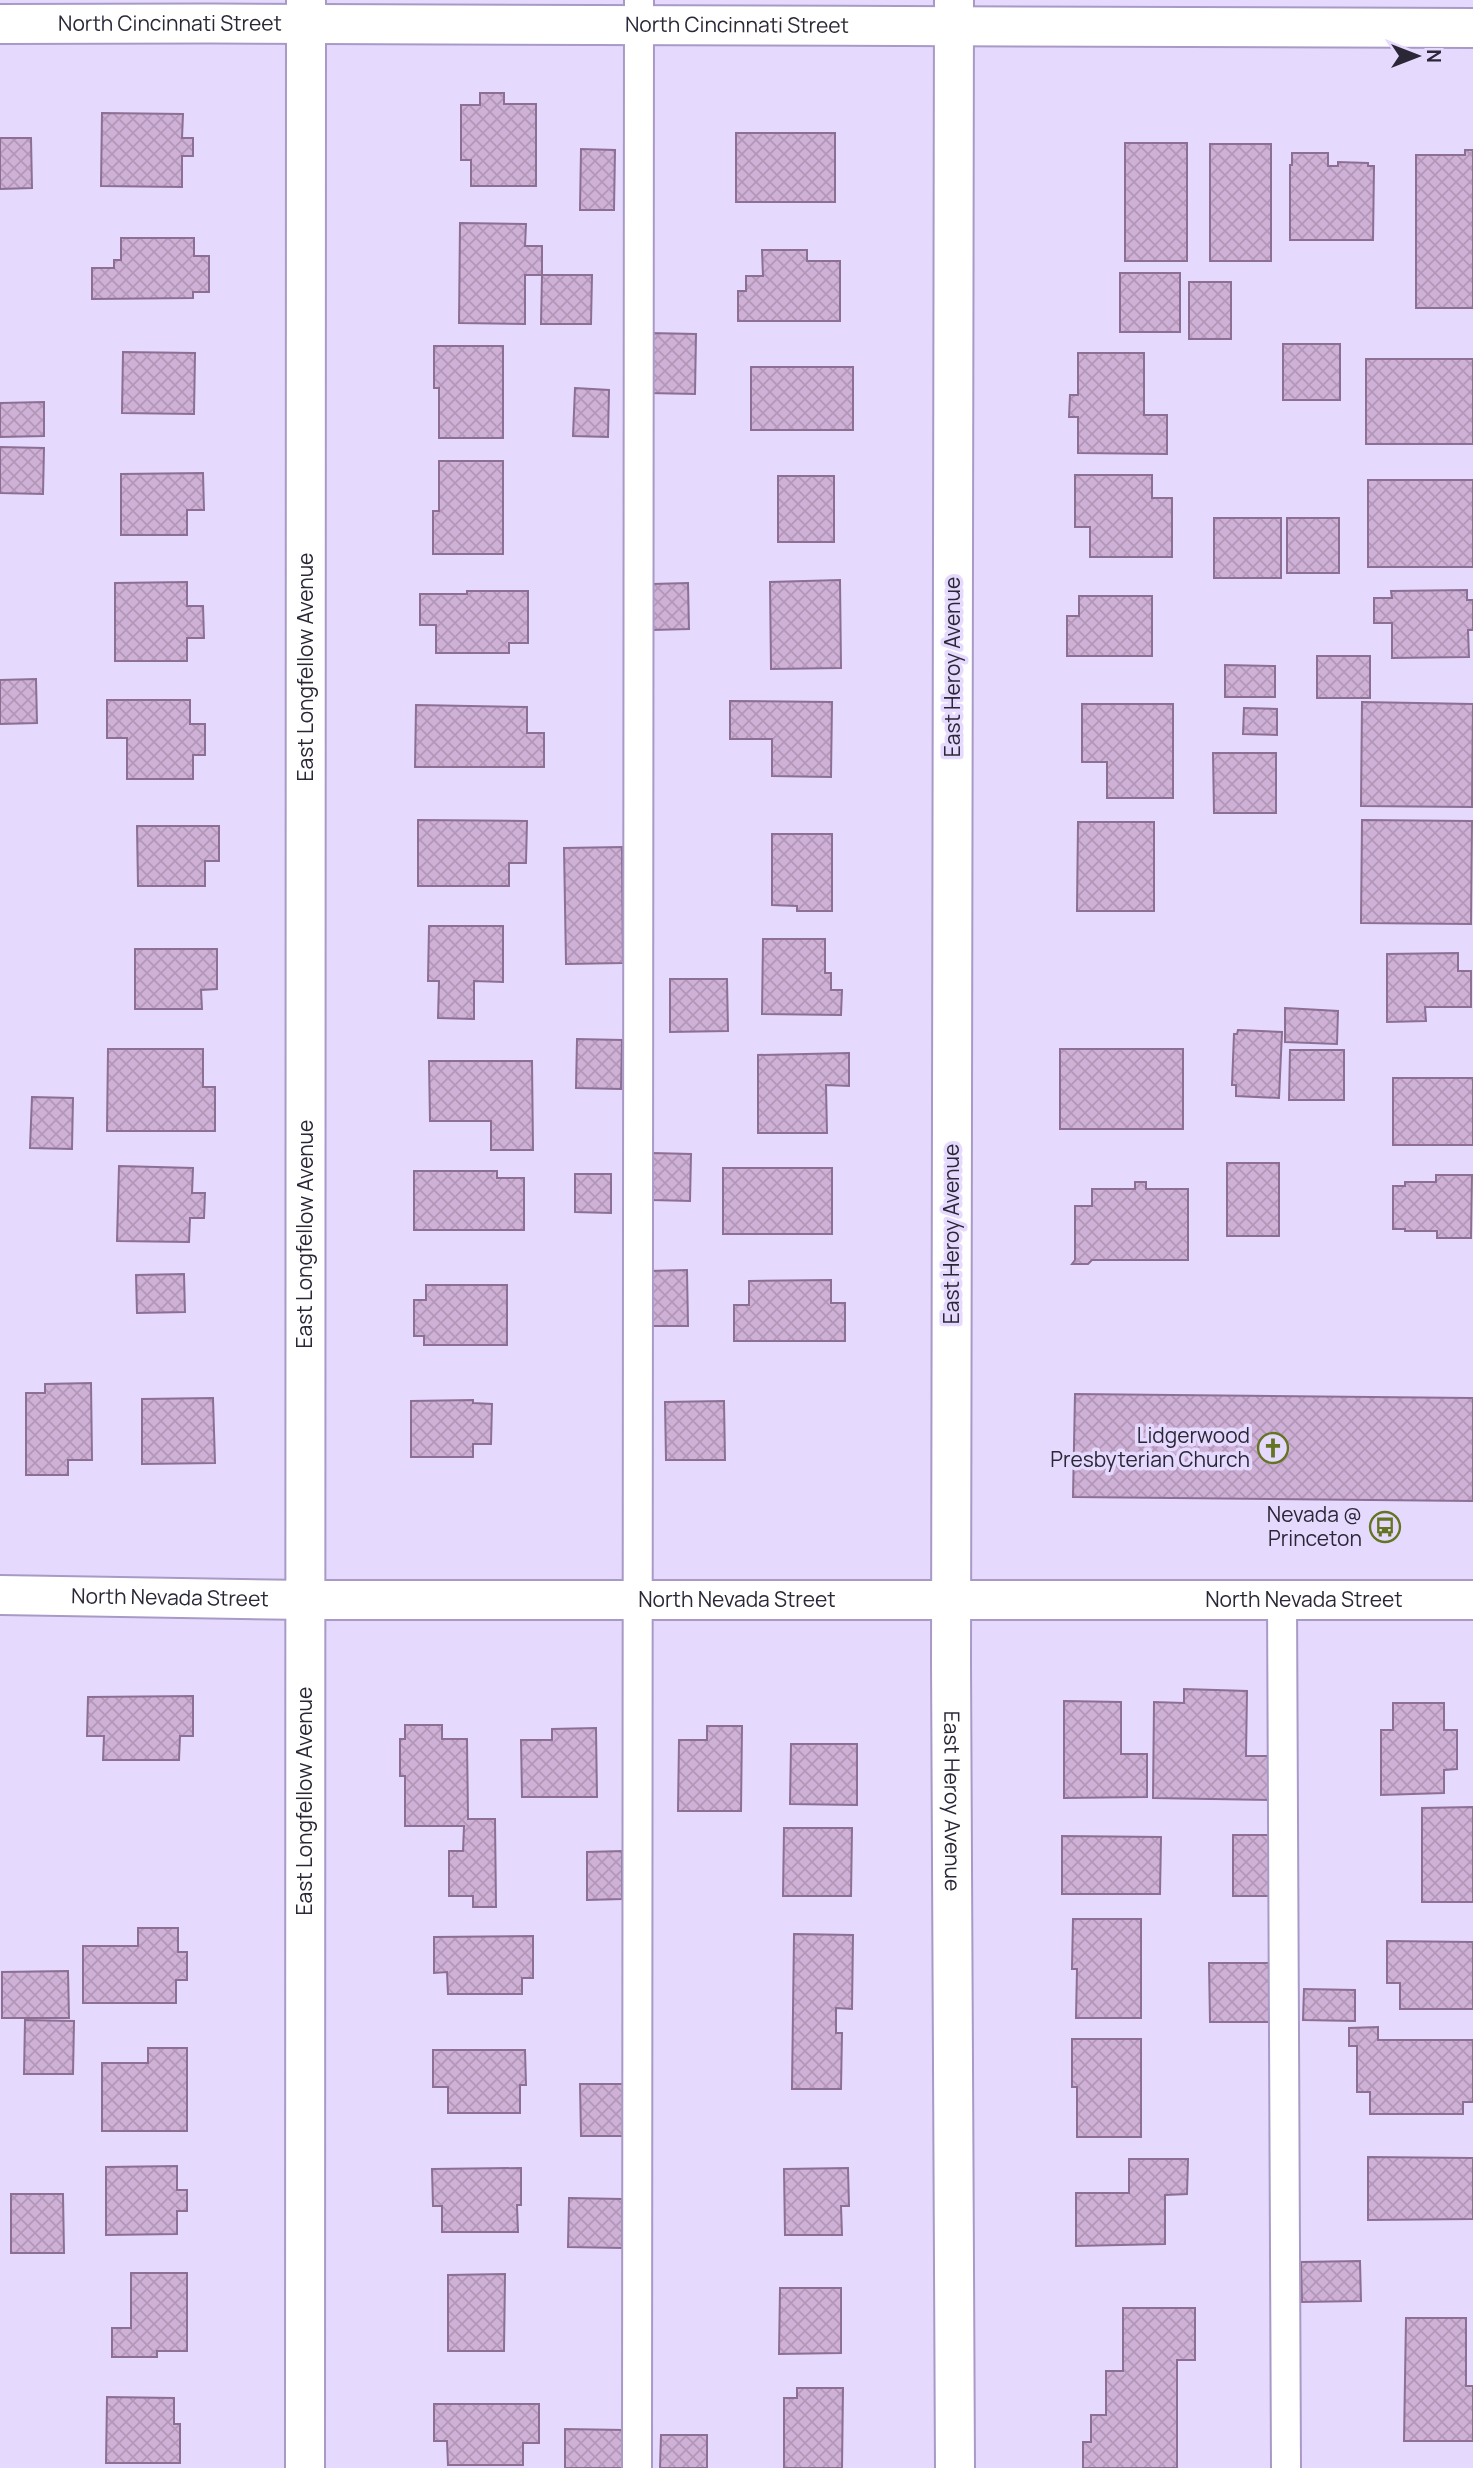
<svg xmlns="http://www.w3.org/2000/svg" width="1473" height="2468" font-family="Manrope,sans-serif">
<defs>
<pattern id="building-cross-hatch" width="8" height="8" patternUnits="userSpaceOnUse" patternTransform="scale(1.75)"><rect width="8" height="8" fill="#cfb0d6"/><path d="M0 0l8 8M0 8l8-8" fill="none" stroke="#b297b8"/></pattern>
</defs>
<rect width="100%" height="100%" fill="#e5dafe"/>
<g fill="url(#building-cross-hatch)" stroke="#8c6f93" stroke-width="2">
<path d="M480,93H504V104H536V186H471V160H461V105H480Z"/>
<path d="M102,113L183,114L182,138H193V156H182V187L101,186Z"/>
<rect x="736" y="133" width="99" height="69"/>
<path d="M0,138H31L32,188L0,189Z"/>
<rect x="1125" y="143" width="62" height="118"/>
<rect x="1210" y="144" width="61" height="117"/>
<path d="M581,149L615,150L614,210H580Z"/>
<path d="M1465,150H1473V308H1416V155H1465Z"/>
<path d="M1292,153H1328V166H1338V162L1368,163V166H1374L1373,240H1290V165H1292Z"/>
<path d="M460,223L526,224L525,246H542V275H525V324L459,323Z"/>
<path d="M121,238H194V256H209V292H193V298L92,299V268H114V260H121Z"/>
<path d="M762,250H807V261H840V321H738V291H746V276H763Z"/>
<rect x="1120" y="273" width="60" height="59"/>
<path d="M542,275H592L591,324H541Z"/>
<rect x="1189" y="282" width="42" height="57"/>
<path d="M649,333L696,334L695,394L648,393Z"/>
<rect x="1283" y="344" width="57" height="56"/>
<path d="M434,346H503V438H439V388H434Z"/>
<path d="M123,352L195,353L194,414L122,413Z"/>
<path d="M1078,353H1144V415H1167V454L1078,453V417H1069L1070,395H1078Z"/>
<rect x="1366" y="359" width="107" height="85"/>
<rect x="751" y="367" width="102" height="63"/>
<path d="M575,388L609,390L608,437L573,436Z"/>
<path d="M44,402V436L0,437V403Z"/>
<path d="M0,447L44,448L43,494L0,493Z"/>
<path d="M439,461H503V554H433V511H439Z"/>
<path d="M203,473L204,510H187V535H121V474Z"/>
<path d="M1075,475H1152V498H1172V557H1090V527H1075Z"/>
<rect x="778" y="476" width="56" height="66"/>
<rect x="1368" y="480" width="105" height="87"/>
<rect x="1214" y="518" width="67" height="60"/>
<rect x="1287" y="518" width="52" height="55"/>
<path d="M840,580L841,668L771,669L770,582Z"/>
<path d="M187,582V606H203L204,638H187V661H115V583Z"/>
<path d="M688,583L689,629L652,630V584Z"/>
<path d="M1467,590V600H1473V630H1468L1469,657L1392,658V623H1374V598H1392L1391,591Z"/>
<path d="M467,591H528V643H509V653H436V625H420V594H467Z"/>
<path d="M1079,596H1152V656H1067V616H1079Z"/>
<rect x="1317" y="656" width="53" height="42"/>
<path d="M1225,665L1275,666V697H1225Z"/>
<path d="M36,679L37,723L0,724V680Z"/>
<path d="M107,700H190V724H205V755H193V779H127V738H107Z"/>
<path d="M730,701L832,702L831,777L772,776V739H730Z"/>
<path d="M1362,702L1473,704L1472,807L1361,806Z"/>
<path d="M1082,704H1173V798H1107V762H1082Z"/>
<path d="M416,705L527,707V733H544V767H415Z"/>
<path d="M1244,708L1277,709V735L1243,734Z"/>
<path d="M1213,753H1276V813H1214Z"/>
<path d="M418,820L527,821L526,863H509V886H418Z"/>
<path d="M1362,820L1472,821L1471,924L1361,923Z"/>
<path d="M1078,822H1154V911H1077Z"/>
<path d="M137,826H219V861H205V886H138Z"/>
<path d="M772,834H832V911H797V906L772,905Z"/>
<path d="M622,847L623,963L566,964L564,848Z"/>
<path d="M429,926H503V982L474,981V1019L438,1018L439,981H428Z"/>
<path d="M763,939H825V973H831V990H842L841,1015L762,1014Z"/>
<path d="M135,949H217V989L201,990L202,1009H135Z"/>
<path d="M1458,953V971H1471V1007H1425L1426,1021L1387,1022V954Z"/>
<path d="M670,979H727L728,1031L670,1032Z"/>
<path d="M1285,1008L1338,1011L1337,1044L1285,1042Z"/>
<path d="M1238,1030L1282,1032L1279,1098L1236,1096V1085H1232L1234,1034H1237Z"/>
<path d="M577,1039L622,1040L621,1089L576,1088Z"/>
<path d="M108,1049H203V1087H215V1131H107Z"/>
<rect x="1060" y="1049" width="123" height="80"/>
<path d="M1290,1050H1344V1100H1289Z"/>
<path d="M849,1053V1086L826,1085L827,1133H758V1055Z"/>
<path d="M429,1061H532L533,1150H491V1121H430Z"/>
<rect x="1393" y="1078" width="80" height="67"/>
<path d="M32,1097L73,1098L72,1149L30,1148Z"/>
<path d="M652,1153L691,1154L690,1201L652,1200Z"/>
<rect x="1227" y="1163" width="52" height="73"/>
<path d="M119,1166L193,1168L192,1193H205L204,1218H190L189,1242L117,1241Z"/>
<rect x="723" y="1168" width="109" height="66"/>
<path d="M414,1171H497V1178H524V1230H414Z"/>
<path d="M575,1174H611V1213L575,1212Z"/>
<path d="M1436,1175H1472L1471,1238H1437V1231H1405V1229H1393V1186H1405V1182H1436Z"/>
<path d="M1135,1182H1146V1189H1188V1260H1092L1088,1264H1072L1075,1260V1206H1092V1189H1135Z"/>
<path d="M687,1270L688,1326H651L649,1271Z"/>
<path d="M184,1274L185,1312L137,1313L136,1275Z"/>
<path d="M831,1280V1303H845V1341H734V1305H749V1281Z"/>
<path d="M426,1285H507V1345H424V1336H414V1300H426Z"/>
<path d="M91,1383L92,1460H68V1475H26V1393H45V1384Z"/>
<path d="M1075,1394L1473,1398V1501L1073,1497Z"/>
<path d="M213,1398L215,1463L142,1464V1399Z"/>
<path d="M473,1400V1403L492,1404L491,1444H473V1457H411V1401Z"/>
<path d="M724,1401L725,1460H666L665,1402Z"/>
<path d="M1184,1689L1247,1691L1246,1756H1274L1273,1800L1153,1798L1154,1702L1184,1703Z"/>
<path d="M193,1696V1736H180L179,1760H103L104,1736H87L88,1697Z"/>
<path d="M1064,1701L1121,1702V1754H1147V1797L1064,1798Z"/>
<path d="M1393,1703H1444V1730H1457V1769L1444,1770V1793L1381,1795V1730H1393Z"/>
<path d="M405,1725H442V1739H467L468,1819H495L496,1907H473V1896H449V1851H463L464,1826H405V1776H400V1739H405Z"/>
<path d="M707,1726H742L741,1811H678L679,1740H707Z"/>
<path d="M596,1728L597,1797H522L521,1740H552V1729Z"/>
<path d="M791,1744H857V1805L790,1804Z"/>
<path d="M1473,1807V1902H1422V1808Z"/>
<path d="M784,1828H852L851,1896H783Z"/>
<rect x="1233" y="1835" width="43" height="61"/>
<path d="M1062,1836L1161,1837L1160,1894H1062Z"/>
<path d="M622,1851V1899L587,1900V1852Z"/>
<path d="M1073,1919H1141V2018H1076L1077,1969H1072Z"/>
<path d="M138,1928H178V1952H187V1980H176V2003H83V1946H138Z"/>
<path d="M794,1934L853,1935L852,2009L836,2008V2033H842L841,2089H792Z"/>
<path d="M533,1936V1978H522V1994H448L447,1972L434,1973V1937Z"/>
<path d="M1387,1941L1473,1942V2009H1400V1983H1387Z"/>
<path d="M1209,1963H1271L1272,2022H1210Z"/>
<path d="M68,1971L69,2018H2V1972Z"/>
<path d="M1304,1989L1355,1990V2021L1303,2020Z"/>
<path d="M25,2020L74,2021L73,2074H24Z"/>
<path d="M1378,2027V2040H1473V2102H1463V2114H1370V2092H1357V2046H1349V2028Z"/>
<path d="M1072,2039H1141V2137H1077V2087H1072Z"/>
<path d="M148,2048H187V2131H102V2063H148Z"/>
<path d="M433,2050H525L526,2085H520V2113H448V2087H433Z"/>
<path d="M580,2084H623L624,2136H581Z"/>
<path d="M1368,2157L1473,2158V2219L1368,2220Z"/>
<path d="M1129,2159H1188L1187,2194L1165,2195V2244L1076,2246V2193H1129Z"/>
<path d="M177,2166V2190H187V2211H177V2234L106,2235V2167Z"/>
<path d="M521,2168V2205H517L518,2232H442V2206H433L432,2169Z"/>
<path d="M848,2168L849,2206H841L842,2235H785L784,2169Z"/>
<path d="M11,2194H63L64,2253H11Z"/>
<path d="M569,2198L622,2199V2248L568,2247Z"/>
<path d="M1360,2261L1361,2301L1302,2302L1301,2262Z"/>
<path d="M131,2273H187V2351H157V2357H112V2328H131Z"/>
<path d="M505,2274L504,2351H448V2275Z"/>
<path d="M780,2288H841V2353L779,2354Z"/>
<path d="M1123,2308H1195V2360H1177V2468H1083V2442H1091V2415H1106V2371H1123Z"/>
<path d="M1406,2318H1466V2386H1473V2441H1404Z"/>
<path d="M797,2388H843L842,2468H784V2398H797Z"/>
<path d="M107,2397L174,2398V2424H180V2463H106Z"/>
<path d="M434,2404H539V2443H523V2465H448L447,2441H434Z"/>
<path d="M565,2429L624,2430V2468H565Z"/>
<path d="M661,2435H707V2468H660Z"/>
</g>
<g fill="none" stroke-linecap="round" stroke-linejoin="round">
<g stroke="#a89ac5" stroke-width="32">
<g id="lane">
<path d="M1282,1600L1286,2468"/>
<path d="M637,2468L639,0"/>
</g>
</g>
<g stroke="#a89ac5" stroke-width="42">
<g id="street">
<path id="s1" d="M954,0L951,1662L955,2468"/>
<path id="s2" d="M0,24C491,22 982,28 1473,28"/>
<path id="s3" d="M305,2468L306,0"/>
</g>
</g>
<g stroke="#a89ac5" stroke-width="42">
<g id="primary">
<path id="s4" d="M0,1595L307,1600H1473"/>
</g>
</g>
<use href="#lane" stroke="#fff" stroke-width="28"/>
<use href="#street" stroke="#fff" stroke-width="38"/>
<use href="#primary" stroke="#fff" stroke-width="38"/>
</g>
<defs>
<g id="church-ring" transform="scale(1.575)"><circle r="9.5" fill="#e5dafe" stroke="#647421" stroke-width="1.5"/><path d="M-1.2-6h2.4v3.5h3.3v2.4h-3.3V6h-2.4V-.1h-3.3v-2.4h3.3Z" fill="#647421"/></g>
<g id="bus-ring" transform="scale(1.575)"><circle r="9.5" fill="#e5dafe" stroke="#647421" stroke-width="1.5"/><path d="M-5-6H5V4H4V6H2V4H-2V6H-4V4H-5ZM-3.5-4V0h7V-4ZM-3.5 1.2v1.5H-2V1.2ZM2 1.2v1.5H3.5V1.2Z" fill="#647421"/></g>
</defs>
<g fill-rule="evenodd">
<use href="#church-ring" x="1273" y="1448"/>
<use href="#bus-ring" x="1385" y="1527"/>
</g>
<g text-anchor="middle" stroke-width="7" stroke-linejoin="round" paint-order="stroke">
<g font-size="21" fill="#2c2737" stroke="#e5dafe">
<text dy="7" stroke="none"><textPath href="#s2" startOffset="170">North Cincinnati Street</textPath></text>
<text dy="7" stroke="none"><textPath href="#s2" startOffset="737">North Cincinnati Street</textPath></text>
<text dy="7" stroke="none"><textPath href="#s3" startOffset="1801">East Longfellow Avenue</textPath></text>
<text transform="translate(953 667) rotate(-90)" y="7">East Heroy Avenue</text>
<text dy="7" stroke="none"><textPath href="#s3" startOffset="1234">East Longfellow Avenue</textPath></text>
<text transform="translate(952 1234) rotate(-90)" y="7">East Heroy Avenue</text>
<text dy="7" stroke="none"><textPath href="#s4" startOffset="170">North Nevada Street</textPath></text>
<text dy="7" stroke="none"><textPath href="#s4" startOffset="737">North Nevada Street</textPath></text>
<text dy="7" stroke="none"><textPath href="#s4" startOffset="1304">North Nevada Street</textPath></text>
<text dy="7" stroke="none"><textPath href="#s3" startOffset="667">East Longfellow Avenue</textPath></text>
<text dy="7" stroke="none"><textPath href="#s1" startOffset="1801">East Heroy Avenue</textPath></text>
</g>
<g font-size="21" fill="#2c2737" stroke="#e5dafe" text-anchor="end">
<text x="1250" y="1443">Lidgerwood<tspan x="1250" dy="24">Presbyterian Church</tspan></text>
<text x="1362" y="1522">Nevada @<tspan x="1362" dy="24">Princeton</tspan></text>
</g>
</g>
<g transform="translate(1417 56) rotate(90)" stroke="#e5dafe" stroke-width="5" paint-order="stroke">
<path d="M0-5L12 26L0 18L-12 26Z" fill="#2c2737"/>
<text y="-10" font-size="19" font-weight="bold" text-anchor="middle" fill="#2c2737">N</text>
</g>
</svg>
